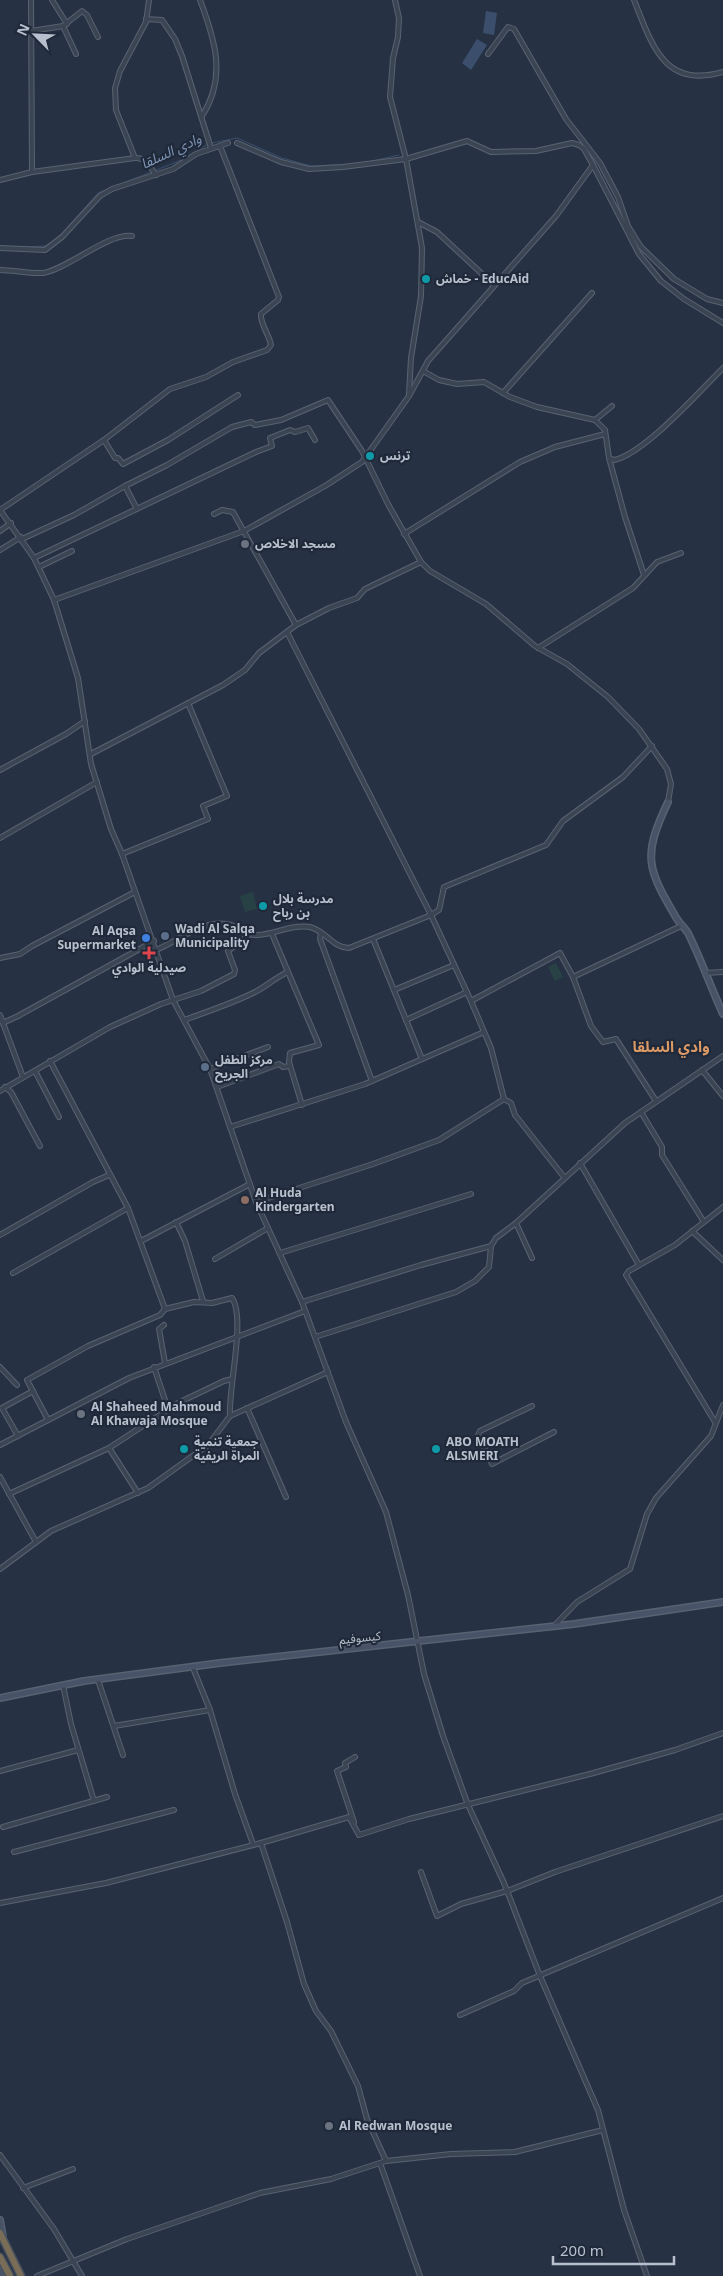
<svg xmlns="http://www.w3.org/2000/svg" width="723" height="2276" font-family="'Noto Sans','Noto Sans Arabic',sans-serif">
<rect width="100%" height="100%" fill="#263244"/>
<g fill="#284145">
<path d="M253,892L257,909L245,912L240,896Z"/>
<path d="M556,963L563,977L555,981L548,967Z"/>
</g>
<g fill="#3b4f6d">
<path d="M486,11L497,13L494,35L483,33Z"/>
<path d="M477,39L487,45L471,70L462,63Z"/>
</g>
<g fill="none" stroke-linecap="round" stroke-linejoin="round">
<g stroke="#3b4f6d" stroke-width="1">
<path d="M212,143L237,138L282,158L311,166L354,164"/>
<path d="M363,163L399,155"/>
<path d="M116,186L184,159L208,144"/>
<path d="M56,240L98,193L110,188"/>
<path d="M21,247L46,246L51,243"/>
</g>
<g stroke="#596271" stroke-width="6">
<g id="street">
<path d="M31,0L32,172"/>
<path d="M52,0L67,24"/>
<path d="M200,0C215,40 227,77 202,116"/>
<path d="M395,0L399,18L398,37L393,58L390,97L406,159L422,248L421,296L411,358L409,394"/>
<path d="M634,0C652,45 664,89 723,72"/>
<path d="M146,19L162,20L175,39L182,56L211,148"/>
<path d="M63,26L76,54"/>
<path d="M31,31L63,26L82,11L87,15L98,37"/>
<path d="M488,54L508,27L514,29L566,119L600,163L618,197L628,226L641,247L674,279L707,299L723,303"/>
<path d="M237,143L281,162L309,169L343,167L406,159L467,141L491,152L536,151L572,143L579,145L584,149L593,165L639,254L661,281L684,299L723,323"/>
<path d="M135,158L116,110L115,88L120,71L146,22L149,0"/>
<path d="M0,180L32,172L135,158C146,157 150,167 156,175"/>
<path d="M418,222L437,232L494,285"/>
<path d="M0,248L45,250L62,237L100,196L112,189L173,169L196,154L228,143"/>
<path d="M0,270C14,270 29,274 43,273C68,269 107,233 132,236"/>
<path d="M423,371L439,380L457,384L484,382L510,397L537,407L595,420L605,430L609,458L614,460C644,454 700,391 723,368"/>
<path d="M503,393L592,293"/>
<path d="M595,420L612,406"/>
<path d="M104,440L115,458H118L123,464L168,440L238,395"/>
<path d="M609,458L625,517L644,575"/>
<path d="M125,486L137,509"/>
<path d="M0,510L34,558L54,600L78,678L91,764L111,829L122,854L173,1000L210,1069L256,1202L302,1302L346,1422L386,1512L408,1595L424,1674L443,1736L468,1805L504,1883L540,1976L598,2110L624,2210L647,2276"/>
<path d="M0,510L104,440L170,389L206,377L233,362L267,350L271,345C269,334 260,324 261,314L278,300L279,297L220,146"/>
<path d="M214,514L222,510L233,512L296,625"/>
<path d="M0,531L11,523"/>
<path d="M404,534L520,462L555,447L605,434"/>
<path d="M22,539L74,515L125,486L167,465L232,427L251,422L255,425L281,420L328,400L362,451L389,506L421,562L430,571L486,604L535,646L567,664L608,697L639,729L667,769L671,784L668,802"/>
<path d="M0,550L21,537"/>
<path d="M34,558L256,452L272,446L270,438L290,430L295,432L308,428L315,440"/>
<path d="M39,567L72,551"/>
<path d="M54,600L244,531L325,486L362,462L409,396L428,361L556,216L593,165"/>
<path d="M287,632L431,915L471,1001"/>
<path d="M538,648L633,588L657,562L681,553"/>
<path d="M91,754L223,685L245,670L259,653L296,625L329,608L357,598L365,589L421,562"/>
<path d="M0,770L66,734L85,721"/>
<path d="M0,838L97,782"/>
<path d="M122,854L208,819L203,806L227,796L188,703"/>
<path d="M321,933L320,939L372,1081"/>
<path d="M272,934L319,1045L290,1053L289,1062L302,1105"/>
<path d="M373,939L422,1059"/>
<path d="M156,950C178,941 202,920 226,924C239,925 245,936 258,935C275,934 292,924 310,927C326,931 333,948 349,948L431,915L439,910L444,887L546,845L563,821L623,777L652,746"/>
<path d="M0,958L20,954L32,946L135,892"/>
<path d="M705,973L723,972"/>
<path d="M573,977L591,1026L603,1042L616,1039L656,1101"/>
<path d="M394,990L454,965"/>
<path d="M0,1015L23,1077"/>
<path d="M184,1020C207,1012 230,1004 251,994C265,988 274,978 288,972"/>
<path d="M406,1020L467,992"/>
<path d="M0,1021L5,1022L18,1016L154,941"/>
<path d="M50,1061L128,1208L165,1309"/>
<path d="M210,1069L268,1047"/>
<path d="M702,1070L723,1096"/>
<path d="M35,1071L59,1117"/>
<path d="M5,1087L11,1092L40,1146"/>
<path d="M217,1087L279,1064L283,1067L290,1066"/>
<path d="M0,1091L110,1027L161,1004L201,991L234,974L235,970L228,951L249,935"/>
<path d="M641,1112L662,1147V1155L704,1222"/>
<path d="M230,1127L365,1084L484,1032"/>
<path d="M580,1163L639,1265"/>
<path d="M564,1177L515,1115L511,1103L504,1099L491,1048L471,1001L560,953L573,977L681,926"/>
<path d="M256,1202L373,1164L439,1140L504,1099"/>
<path d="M176,1222L185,1241L203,1301"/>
<path d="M516,1223L532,1258"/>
<path d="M692,1231L723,1260"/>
<path d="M0,1235L93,1182L109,1175"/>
<path d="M141,1241L250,1184"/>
<path d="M280,1253L471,1194"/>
<path d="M215,1259L268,1228"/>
<path d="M13,1273L128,1208"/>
<path d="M302,1302L421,1265L491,1246"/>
<path d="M164,1325L159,1329L165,1363"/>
<path d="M315,1337L456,1292L475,1281L489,1267L491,1246L496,1238L516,1223L625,1123L723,1056"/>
<path d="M0,1367L17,1385"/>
<path d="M154,1367L168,1409"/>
<path d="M532,1406L480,1431L478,1435L492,1464L554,1432"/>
<path d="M247,1408L286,1497"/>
<path d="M48,1420L27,1380L88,1346L160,1315L165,1309L194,1302L212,1303L232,1298C246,1318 228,1389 230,1416"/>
<path d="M715,1422L626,1275L629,1271L675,1245L723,1207"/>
<path d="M18,1436L2,1408L33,1391"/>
<path d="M0,1445L129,1378L305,1311"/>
<path d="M109,1448L138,1493"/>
<path d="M0,1477L36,1542"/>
<path d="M9,1494L109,1448L178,1403L224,1381L232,1379"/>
<path d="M0,1569L51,1531L148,1488L208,1445L230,1416L328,1372"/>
<path d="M555,1625L577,1602L630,1569L647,1514L656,1498L711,1436L723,1405"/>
<path d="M193,1668L210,1710L235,1794L253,1844"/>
<path d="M98,1680L123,1755"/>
<path d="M63,1685L71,1724L94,1801"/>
<path d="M114,1726L210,1710"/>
<path d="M0,1771L78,1750"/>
<path d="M354,1822L337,1771L346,1767L345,1763L355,1757"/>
<path d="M3,1827L107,1797"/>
<path d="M261,1843L287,1922L304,1984L316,2011L331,2031L358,2086L367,2119L386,2161"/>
<path d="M14,1852L174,1810"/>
<path d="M421,1872L437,1916L461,1904L507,1891L555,1872L723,1816"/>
<path d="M0,1903L106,1883L261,1843L349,1817L359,1835L409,1819L590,1774L675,1750L723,1733"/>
<path d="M460,2015L514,1991L522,1983L723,1898"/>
<path d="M0,2155L54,2229L82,2276"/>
<path d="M380,2163L420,2276"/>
<path d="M23,2188L73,2169"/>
<path d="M37,2276L127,2239L237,2201L260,2193L331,2179L386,2161L451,2154L515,2152L603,2130"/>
</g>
</g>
<g stroke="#596271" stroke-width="8">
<g id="secondary">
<path d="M668,802C642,857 647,868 677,919C681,925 684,927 688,933C701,959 711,988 723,1014"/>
<path d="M0,1698L84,1681L220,1663L574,1624L723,1602"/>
<path d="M0,2220L3,2237"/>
<path d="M0,2271L1,2276"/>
</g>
</g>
<g stroke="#454f5e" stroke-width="9">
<g id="highway">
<path d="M0,2233L21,2276"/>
<path d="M0,2257L10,2276"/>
</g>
</g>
<use href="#street" stroke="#3b4453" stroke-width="4"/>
<use href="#secondary" stroke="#485367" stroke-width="5"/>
<use href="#highway" stroke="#7a6d57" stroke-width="6"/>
</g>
<g fill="#0f9aa8" stroke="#1f2939" stroke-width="2">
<circle cx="426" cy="279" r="5"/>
<circle cx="370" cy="456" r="5"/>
<circle cx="263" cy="906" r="5"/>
<circle cx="184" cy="1449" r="5"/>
<circle cx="436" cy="1449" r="5"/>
</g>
<g fill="#6b7280" stroke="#1f2939" stroke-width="2">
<circle cx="245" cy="544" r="5"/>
<circle cx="81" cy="1414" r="5"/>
<circle cx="329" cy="2126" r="5"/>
</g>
<g fill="#5c6f8a" stroke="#1f2939" stroke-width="2">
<circle cx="165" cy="936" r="5"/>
<circle cx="205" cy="1067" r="5"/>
</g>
<circle fill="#3f7fe0" stroke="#1f2939" stroke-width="2" cx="146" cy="938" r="5"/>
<path fill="#e0444e" stroke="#1f2939" stroke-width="2" d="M146.5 945.5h5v5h5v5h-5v5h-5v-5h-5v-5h5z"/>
<circle fill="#8d6e63" stroke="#1f2939" stroke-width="2" cx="245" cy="1200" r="5"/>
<g text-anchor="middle" stroke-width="4.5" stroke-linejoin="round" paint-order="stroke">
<g font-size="12" font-weight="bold" fill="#b8c0cd" stroke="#1f2939" text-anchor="start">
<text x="436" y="283">خماش - EducAid</text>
<text x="380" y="460">ترنس</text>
<text x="255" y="548">مسجد الاخلاص</text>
<text x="273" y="903">مدرسة بلال<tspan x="273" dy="14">بن رباح</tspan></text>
<text x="175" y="933">Wadi Al Salqa<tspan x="175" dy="14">Municipality</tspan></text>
<text x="136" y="935" text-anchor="end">Al Aqsa<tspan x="136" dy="14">Supermarket</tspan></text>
<text x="149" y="972" text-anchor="middle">صيدلية الوادي</text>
<text x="215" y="1064">مركز الطفل<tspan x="215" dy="14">الجريح</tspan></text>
<text x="255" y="1197">Al Huda<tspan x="255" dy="14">Kindergarten</tspan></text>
<text x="91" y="1411">Al Shaheed Mahmoud<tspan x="91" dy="14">Al Khawaja Mosque</tspan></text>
<text x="194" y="1446">جمعية تنمية<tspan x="194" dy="14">المراة الريفية</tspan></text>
<text x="446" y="1446">ABO MOATH<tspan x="446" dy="14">ALSMERI</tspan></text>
<text x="339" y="2130">Al Redwan Mosque</text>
</g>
<g font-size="12" fill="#b8c0cd" stroke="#1f2939">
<text transform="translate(360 1638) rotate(-6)" y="4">كيسوفيم</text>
</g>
<g font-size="14" font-style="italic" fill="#7e95b5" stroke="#1f2939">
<text transform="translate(171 151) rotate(-25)" y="5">وادي السلقا</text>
</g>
<g font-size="15" font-weight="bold" fill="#db9a65" stroke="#1f2939">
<text x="671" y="1052">وادي السلقا</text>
</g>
</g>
<g transform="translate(35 35) rotate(294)" stroke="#1f2939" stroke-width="4" paint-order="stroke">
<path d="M0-4L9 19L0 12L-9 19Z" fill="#b8c0cd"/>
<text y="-8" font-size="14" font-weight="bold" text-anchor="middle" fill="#b8c0cd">N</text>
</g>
<path d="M553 2256v8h121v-8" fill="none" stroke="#b8c0cd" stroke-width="2.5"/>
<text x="560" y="2256" font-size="15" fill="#b8c0cd" stroke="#1f2939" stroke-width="4" paint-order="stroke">200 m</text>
</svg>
